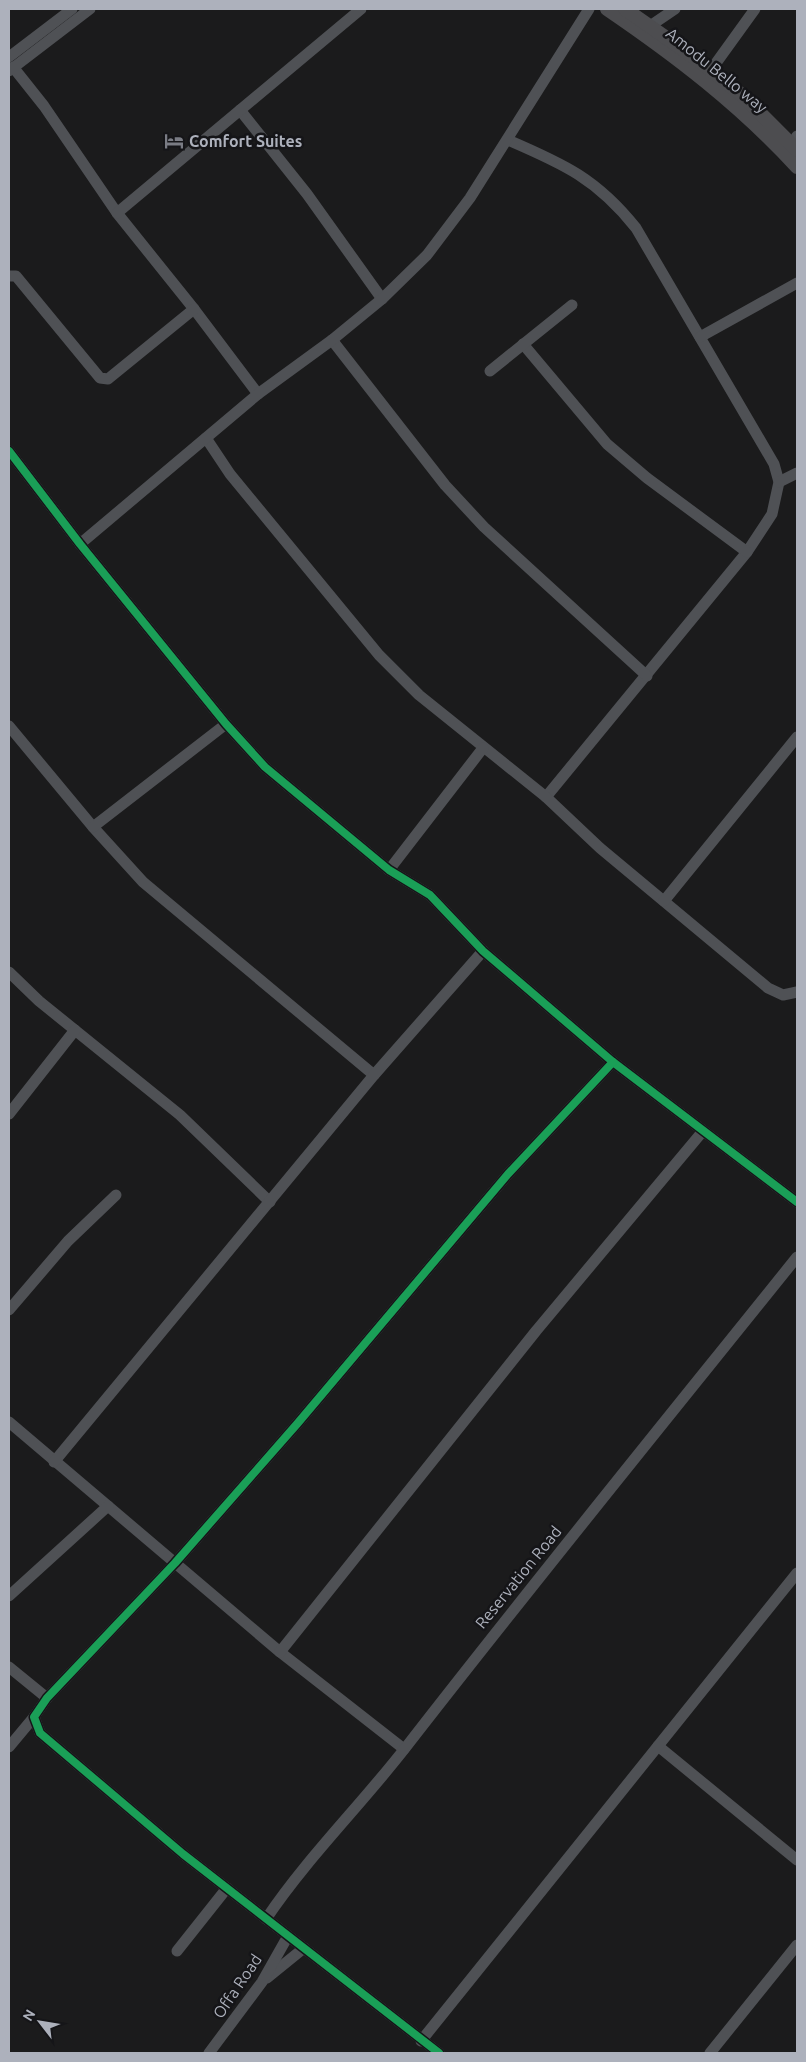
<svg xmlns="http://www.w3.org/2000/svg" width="806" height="2062" font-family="Ubuntu,sans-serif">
<rect width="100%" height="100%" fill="#1b1b1c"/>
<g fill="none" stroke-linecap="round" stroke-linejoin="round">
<g stroke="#4f5155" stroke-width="11">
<path d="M650,26L675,9"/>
<path d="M9,57L72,9"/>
<path d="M13,67L44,106L117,213L194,309L258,394"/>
<path d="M711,70L755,9"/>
<path d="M9,71L90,9"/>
<path d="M240,110L307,194L382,299"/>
<path d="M508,140C564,164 597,179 636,228L774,464L779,482L772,514L747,552L546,797"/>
<path d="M792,144L797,136"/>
<path d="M117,213L361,9"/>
<path d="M9,276H16L100,378L108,379L194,309"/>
<path d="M700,337L797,283"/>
<path d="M332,340L445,485L484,527L647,676"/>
<path d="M523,344L607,444L647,478L747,552"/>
<path d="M490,371L572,305"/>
<path d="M206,438L230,474L379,655L419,695L546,797L600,848L768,988L783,995L797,992"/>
<path d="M9,451L80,544L226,724L265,767L389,870L430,895L483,951L613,1062L797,1202"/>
<path d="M779,482L797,473"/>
<path d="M80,544L258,394L332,340L382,299L427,255L470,198L589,9"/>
<path d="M9,726L93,827L143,882L374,1075"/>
<path d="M93,827L226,724"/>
<path d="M389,870L483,748"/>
<path d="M664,901L797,737"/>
<path d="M9,972L39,1001L180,1115L270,1202"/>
<path d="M9,1114L75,1030"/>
<path d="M9,1310L68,1241L116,1195"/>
<path d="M9,1422L280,1652L404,1749"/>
<path d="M54,1462L374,1075L483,951"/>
<path d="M9,1596L108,1506"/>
<path d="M280,1652L536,1331L703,1131"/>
<path d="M9,1667L47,1698"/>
<path d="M658,1746L797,1860"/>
<path d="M9,1747L34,1717"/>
<path d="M266,1919C307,1858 361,1805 406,1747C534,1582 666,1420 797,1257"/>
<path d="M177,1951L227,1888"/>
<path d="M267,1978L304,1948"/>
<path d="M421,2041L797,1573"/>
<path d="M209,2053L262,1982L288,1936"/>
<path d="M439,2053L183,1854L40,1733L34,1717L47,1698L175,1563L297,1424L508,1174L613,1062"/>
<path d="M710,2053L797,1945"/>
</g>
<g stroke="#4d4d50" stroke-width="14">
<path d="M607,9C676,56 740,105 797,167"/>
<path d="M625,9L698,60L743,96L797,150"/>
</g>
<g stroke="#151518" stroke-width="11">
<g id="cycleway">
<path d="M9,451L80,544L226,724L265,767L389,870L430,895L483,951L613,1062L797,1202"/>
<path d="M439,2053L183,1854L40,1733L34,1717L47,1698L175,1563L297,1424L508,1174L613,1062"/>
</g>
</g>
<use href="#cycleway" stroke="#1a9f57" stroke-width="8"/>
</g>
<defs>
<g id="hotel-bare" transform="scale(1.5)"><path d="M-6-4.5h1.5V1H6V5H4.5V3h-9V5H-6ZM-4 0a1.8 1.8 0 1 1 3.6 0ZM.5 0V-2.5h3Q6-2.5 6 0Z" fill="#7a7c84" stroke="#151518" stroke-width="2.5" paint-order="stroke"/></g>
</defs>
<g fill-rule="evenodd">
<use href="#hotel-bare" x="174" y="141"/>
</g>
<g text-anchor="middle" stroke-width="5" stroke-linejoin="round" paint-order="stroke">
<g font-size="16" fill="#adb1bc" stroke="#151518">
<text transform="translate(717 70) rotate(39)" y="6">Amodu Bello way</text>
<text transform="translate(518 1577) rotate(-51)" y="6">Reservation Road</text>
<text transform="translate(237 1986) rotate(-56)" y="6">Offa Road</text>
</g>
<g font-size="16" font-weight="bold" fill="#adb1bc" stroke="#151518" text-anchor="start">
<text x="189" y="147">Comfort Suites</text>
</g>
</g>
<rect width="806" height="2062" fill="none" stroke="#adb1bc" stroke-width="20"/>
<g transform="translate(40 2022) rotate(301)" stroke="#151518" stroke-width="4" paint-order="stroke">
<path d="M0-4L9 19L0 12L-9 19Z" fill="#adb1bc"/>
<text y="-8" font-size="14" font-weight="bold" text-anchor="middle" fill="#adb1bc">N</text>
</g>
</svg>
